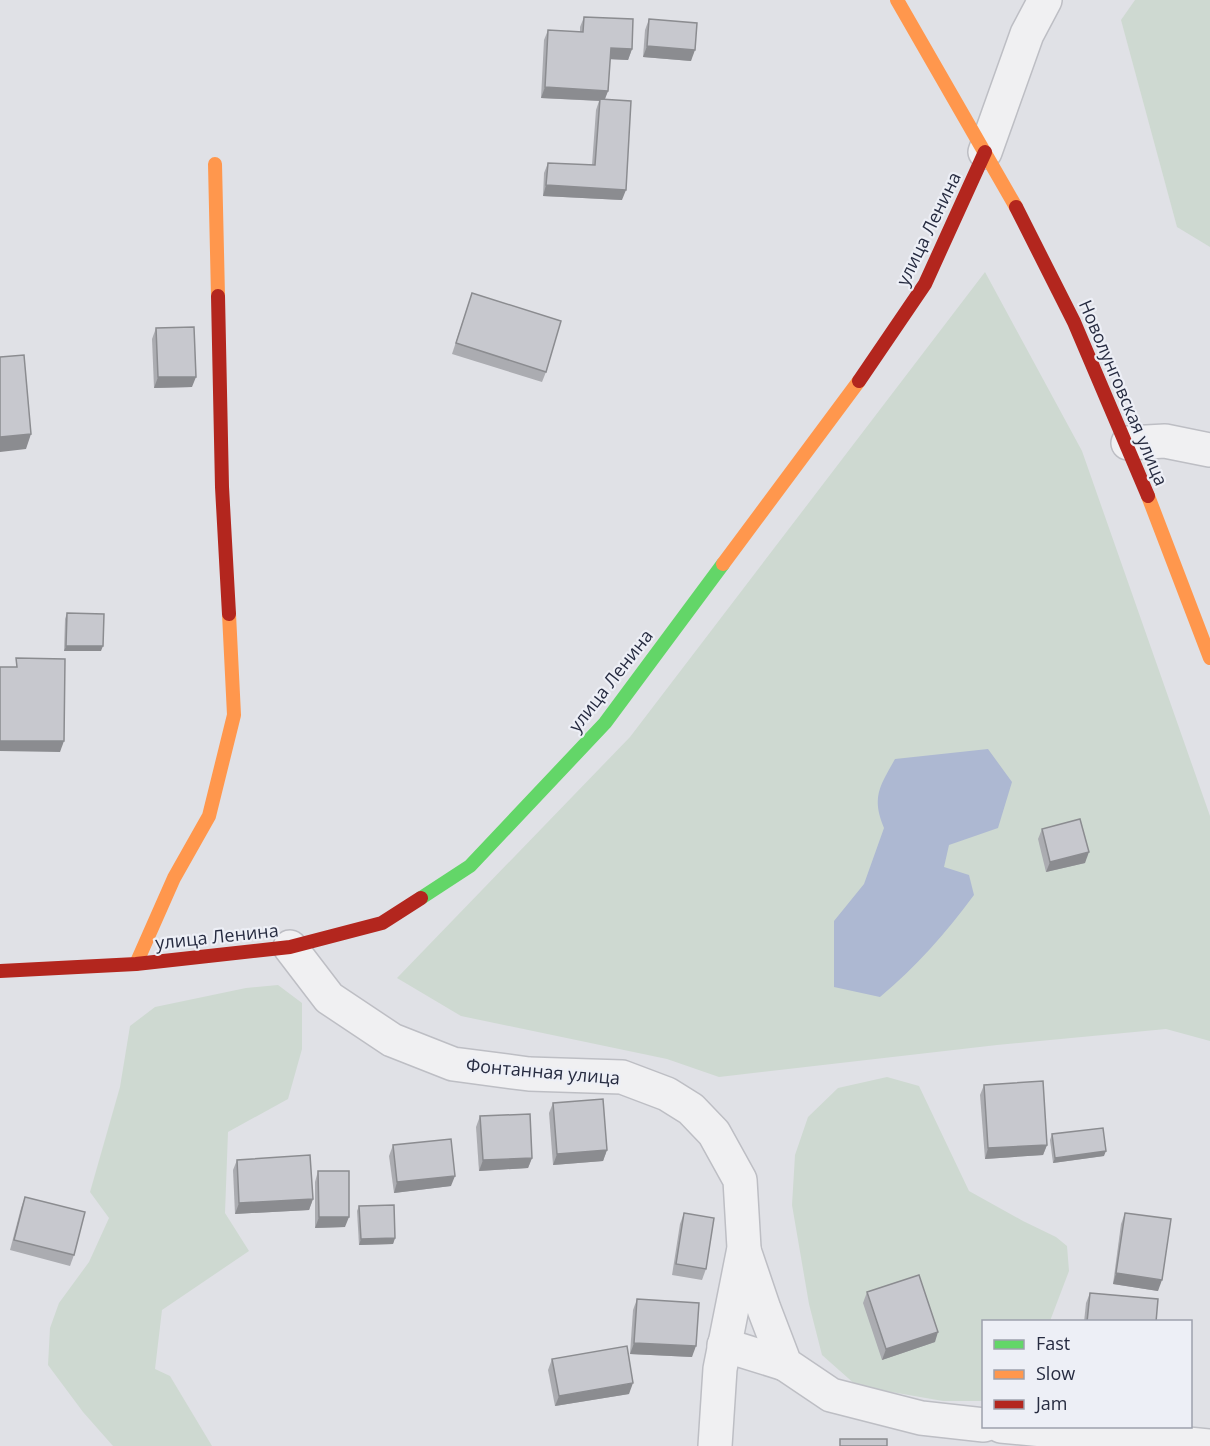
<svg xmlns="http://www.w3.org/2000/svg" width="1210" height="1446" font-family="'Open Sans',sans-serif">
<rect width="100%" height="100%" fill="#e0e1e6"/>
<g fill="#ced9d1">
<path d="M1135,0H1210V247L1177,227L1121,20Z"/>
<path d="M985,272L1082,451L1210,816V1041L1166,1029L997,1045L719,1077L667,1059L461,1016L397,978L630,737Z"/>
<path d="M278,985L302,1003V1049L288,1099L228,1132L225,1213L249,1251L162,1310L155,1369L170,1376L212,1446H113L83,1412L48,1365L50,1328L59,1303L89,1262L109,1218L90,1192L120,1087L130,1026L155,1007L246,988Z"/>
<path d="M887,1077L919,1086L969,1191L1023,1221L1056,1237L1067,1246L1069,1271L1050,1321L984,1322L983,1401H943L857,1386L822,1355L809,1304L792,1205L795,1155L808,1117L838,1088Z"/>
</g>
<path fill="#adb8d2" d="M988,749L1012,782L998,828L949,845L944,867L969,875L974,895C946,933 916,967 880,997L834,987V921L864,884L884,828C871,797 880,786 895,759Z"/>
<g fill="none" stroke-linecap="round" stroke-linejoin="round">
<g stroke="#bdbec4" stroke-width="36">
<g id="street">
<path d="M985,152L1027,34L1045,0"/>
<path d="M1128,443L1165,441L1210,450"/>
<path d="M290,947L329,998L392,1040L453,1064L529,1074L622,1077L667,1094L691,1109L714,1133L740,1180L744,1248L720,1369L715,1446"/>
<path d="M744,1250L764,1309L785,1364L831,1395L921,1418L984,1425"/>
<path d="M724,1345L785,1364"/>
<path d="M1001,1426L1210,1446"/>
</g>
</g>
<use href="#street" stroke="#f0f0f2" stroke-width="33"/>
<path stroke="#63d668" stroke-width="14" d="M421,898L470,866L605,723L723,564"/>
<g stroke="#ff974d" stroke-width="14">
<path d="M897,0L1016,207"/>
<path d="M215,164L218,296"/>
<path d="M1148,496L1210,658"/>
<path d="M723,564L859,381"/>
<path d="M136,964L174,878L209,816L234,715L229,614"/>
</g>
<g stroke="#b3261e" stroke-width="14">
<path d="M1016,207L1074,322L1148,496"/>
<path d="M218,296L222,487L229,614"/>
<path d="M859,381L925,284L985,152"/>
<path d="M0,971L136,964L290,947L382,923L421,898"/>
</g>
</g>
<g fill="#abacb1">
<path d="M584,17L632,49L628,60L610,59L608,91L605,99L622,200L543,196L544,173L548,163L592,165L596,110L599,101L541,98L544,40L548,30L580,32V27Z"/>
<path d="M649,19L691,61L643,57L645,30Z"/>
<path d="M472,293L546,372L542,382L452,354Z"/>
<path d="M156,328L192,387L154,388L152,339Z"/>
<path d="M67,613L101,651H64L65,619Z"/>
<path d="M1042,829L1085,863L1046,872L1038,839Z"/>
<path d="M984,1085L1047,1145L1043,1155L985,1159L980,1095Z"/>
<path d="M553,1103L607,1150L603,1161L553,1165L549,1113Z"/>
<path d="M480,1116L532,1158L528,1168L479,1171L476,1127Z"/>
<path d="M1052,1134L1104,1156L1053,1163L1050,1140Z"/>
<path d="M393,1145L451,1186L394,1193L389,1156Z"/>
<path d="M237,1160L313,1199L309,1210L235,1214L233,1170Z"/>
<path d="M318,1171L345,1227L315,1228V1182Z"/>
<path d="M25,1197L74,1255L70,1266L10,1250L21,1208Z"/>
<path d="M359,1206L395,1238L393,1244L359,1245L357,1211Z"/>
<path d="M684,1213L706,1269L702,1280L672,1275L680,1224Z"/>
<path d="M1125,1213L1158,1291L1113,1284L1121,1224Z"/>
<path d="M867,1292L935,1342L882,1360L863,1303Z"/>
<path d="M1090,1293L1156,1322H1084L1086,1303Z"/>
<path d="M637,1299L692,1357L630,1354L633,1310Z"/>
<path d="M552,1359L629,1394L555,1406L548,1370Z"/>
</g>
<g fill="#8b8c90">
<path d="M647,46L695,50L691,61L643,57Z"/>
<path d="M611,48L632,49L628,60L607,59Z"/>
<path d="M545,87L608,91L604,101L541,98Z"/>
<path d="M546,185L626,190L622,200L543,196Z"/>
<path d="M158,377H196L192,387L154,388Z"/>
<path d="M31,434L26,449L0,452V437Z"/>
<path d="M66,646H103L101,651H64Z"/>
<path d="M0,741H64L60,752L0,751Z"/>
<path d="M1089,852L1085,863L1046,872L1050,862Z"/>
<path d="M1047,1145L1043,1155L985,1159L988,1148Z"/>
<path d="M607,1150L603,1161L553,1165L557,1154Z"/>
<path d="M1106,1151L1104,1156L1053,1163L1055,1158Z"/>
<path d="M532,1158L528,1168L479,1171L483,1160Z"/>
<path d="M455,1176L451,1186L394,1193L397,1182Z"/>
<path d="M313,1199L309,1210L235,1214L239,1203Z"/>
<path d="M319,1217H349L345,1227L315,1228Z"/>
<path d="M395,1238L393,1244L359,1245L361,1239Z"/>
<path d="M1116,1273L1162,1280L1158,1291L1113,1284Z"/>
<path d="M938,1332L935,1342L882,1360L886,1349Z"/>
<path d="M634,1343L696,1346L692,1357L630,1354Z"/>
<path d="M633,1383L629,1394L555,1406L559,1396Z"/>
</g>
<g fill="#c7c8ce" stroke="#8b8c90" stroke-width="1.5">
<path d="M584,17L633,19L632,49L611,48L608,91L545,87L548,30L583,32Z"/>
<path d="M649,19L697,23L695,50L647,46Z"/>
<path d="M600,99L631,101L626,190L546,185L548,163L595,165Z"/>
<path d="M472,293L561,321L546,372L456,343Z"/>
<path d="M194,327L196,377H158L156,328Z"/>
<path d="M24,355L31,434L0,437V357Z"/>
<path d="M67,613L104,614L103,646H66Z"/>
<path d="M16,658L65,659L64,741H0V667H17Z"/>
<path d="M1080,819L1089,852L1050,862L1042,829Z"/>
<path d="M1043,1081L1047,1145L988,1148L984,1085Z"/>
<path d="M603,1099L607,1150L557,1154L553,1103Z"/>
<path d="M530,1114L532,1158L483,1160L480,1116Z"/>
<path d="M1103,1128L1106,1151L1055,1158L1052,1134Z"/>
<path d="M451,1139L455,1176L397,1182L393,1145Z"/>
<path d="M310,1155L313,1199L239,1203L237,1160Z"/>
<path d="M318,1171H349V1217H319Z"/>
<path d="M25,1197L85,1212L74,1255L14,1240Z"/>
<path d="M394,1205L395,1238L361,1239L359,1206Z"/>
<path d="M684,1213L714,1218L706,1269L676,1264Z"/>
<path d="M1125,1213L1171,1219L1162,1280L1116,1273Z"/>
<path d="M919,1275L938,1332L886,1349L867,1292Z"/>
<path d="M1090,1293L1158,1299L1156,1322H1087Z"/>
<path d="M637,1299L699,1303L696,1346L634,1343Z"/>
<path d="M627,1346L633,1383L559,1396L552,1359Z"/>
<rect x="840" y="1439" width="47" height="7"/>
</g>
<g text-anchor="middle" stroke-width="4.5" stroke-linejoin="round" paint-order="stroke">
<g font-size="18" fill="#262b40" stroke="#edeff6">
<text transform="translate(929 229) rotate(-64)" y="6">улица Ленина</text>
<text transform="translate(1123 393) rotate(67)" y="6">Новолунговская улица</text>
<text transform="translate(611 681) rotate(-52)" y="6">улица Ленина</text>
<text transform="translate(217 937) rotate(-6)" y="6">улица Ленина</text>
<text transform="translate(543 1072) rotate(5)" y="6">Фонтанная улица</text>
</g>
</g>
<rect x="982" y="1320" width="210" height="108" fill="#edeff6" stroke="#9da1ad" stroke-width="1.5"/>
<rect x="994" y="1340" width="30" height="9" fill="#63d668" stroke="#9da1ad" stroke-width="1.5"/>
<text x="1036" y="1350" font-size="18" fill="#262b40">Fast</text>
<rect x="994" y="1370" width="30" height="9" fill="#ff974d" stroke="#9da1ad" stroke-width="1.5"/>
<text x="1036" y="1380" font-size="18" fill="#262b40">Slow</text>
<rect x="994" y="1400" width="30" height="9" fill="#b3261e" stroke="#9da1ad" stroke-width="1.5"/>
<text x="1036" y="1410" font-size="18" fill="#262b40">Jam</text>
</svg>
